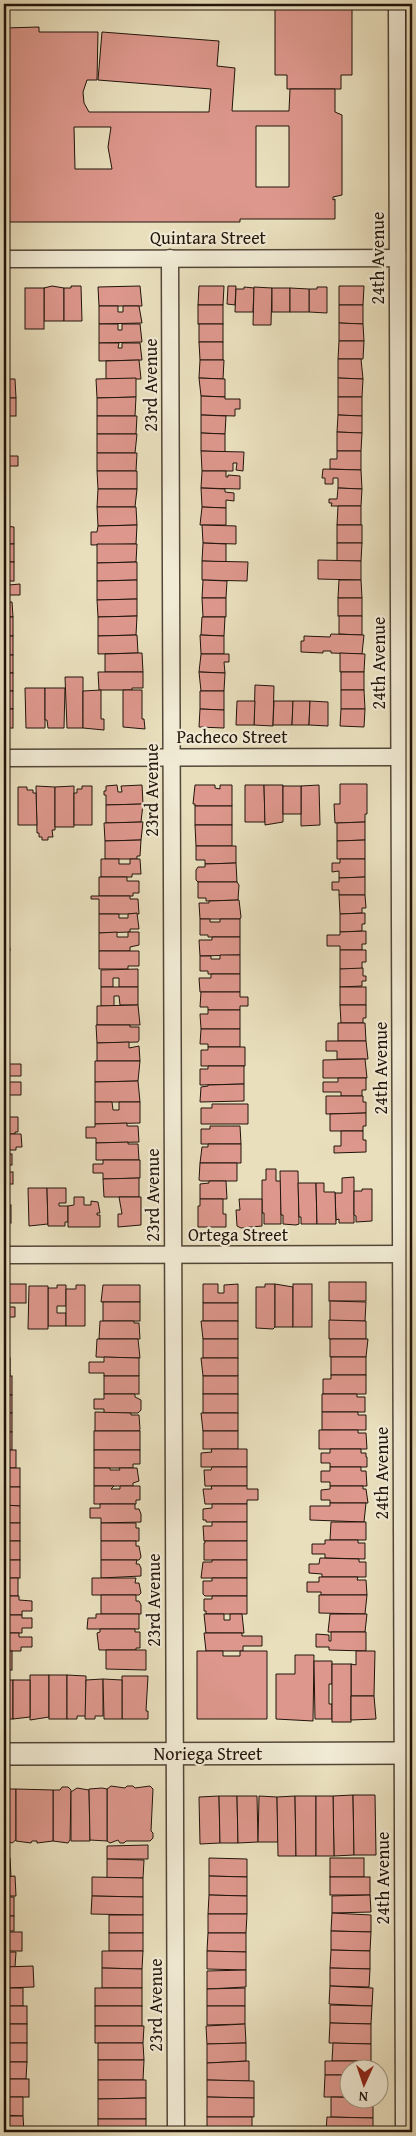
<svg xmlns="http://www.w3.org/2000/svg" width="416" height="2136" font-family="'Gentium Book Plus',serif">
<rect width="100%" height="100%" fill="#e9dfbd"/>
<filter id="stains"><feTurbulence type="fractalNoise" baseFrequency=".004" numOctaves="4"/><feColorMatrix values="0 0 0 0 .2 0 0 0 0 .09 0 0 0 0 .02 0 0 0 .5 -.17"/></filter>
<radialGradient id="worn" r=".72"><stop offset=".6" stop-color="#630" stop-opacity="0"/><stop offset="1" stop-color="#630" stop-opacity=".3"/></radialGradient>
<g fill="#dd978c" stroke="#21140b" fill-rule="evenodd">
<path d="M275,4H352V75H341V89H287V75H275Z"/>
<path d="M39,27V32H98L97,80H87L83,92L84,103L89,112H209L211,89L98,80L102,32L219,41L217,66L235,68L232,111H289L290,89H335V112L342,115V195L333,197V200L335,199V219H240V222H4V28ZM256,126H289V187H256ZM74,127H111L108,147L112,169H75Z"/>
<path d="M52,286L64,288V321H44V288Z"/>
<path d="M71,286H81L82,321H64V288H71Z"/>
<path d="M140,286L142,306H99L98,287Z"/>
<path d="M199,286H224L223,305H198Z"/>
<path d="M228,286H236L235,305L227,304Z"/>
<path d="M339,286H364L363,305H339Z"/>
<rect x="4" y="287" width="4" height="19"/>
<path d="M244,287L254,288L253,312H235L236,289H244Z"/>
<path d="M254,287L272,288L271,325H253Z"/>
<path d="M317,287H327V313L309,312V289H317Z"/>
<rect x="25" y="288" width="19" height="41"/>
<rect x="272" y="288" width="18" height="24"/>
<path d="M290,288L309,289V312H290Z"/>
<rect x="198" y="305" width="25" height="19"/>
<path d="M339,305H363V324L339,323Z"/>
<rect x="4" y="306" width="4" height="17"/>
<path d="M99,306H118V312H123V306H139L142,323L99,324Z"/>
<rect x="4" y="323" width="4" height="20"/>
<path d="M339,323L363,324L364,341H339Z"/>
<path d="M99,324H118V330H122V324H140L142,342L99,343Z"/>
<rect x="199" y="324" width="24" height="18"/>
<path d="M339,341H364L363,359H338Z"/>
<path d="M199,342H223V360H200Z"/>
<rect x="4" y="343" width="4" height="17"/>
<path d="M99,343H119L118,348H122V343H140L142,360L99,361Z"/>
<path d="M338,359H361L363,379L338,378Z"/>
<rect x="4" y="360" width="4" height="19"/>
<path d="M139,360L141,379H106V361Z"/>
<path d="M200,360H224L223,379L199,378Z"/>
<path d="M136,378V397L97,398L96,379Z"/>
<path d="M199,378L225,379V397L201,396Z"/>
<path d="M338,378L363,379L362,397H338Z"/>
<path d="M4,379H15L16,398H4Z"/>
<path d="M201,396L225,397V399H240V409H235V416L201,415Z"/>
<path d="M136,397L135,416H97V398Z"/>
<path d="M338,397H362V416L338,415Z"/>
<rect x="4" y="398" width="12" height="18"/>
<path d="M201,415L226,416L225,434L201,433Z"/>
<path d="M338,415L362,416V433L337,432Z"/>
<rect x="4" y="416" width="3" height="19"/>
<path d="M97,416H137L136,434H97Z"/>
<path d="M337,432L362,433L361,451H337Z"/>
<path d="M201,433L225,434V452L201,451Z"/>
<path d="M6,434V452H4V435Z"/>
<path d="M97,434H137L135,453H97Z"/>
<path d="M201,451L244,452L243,471L236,470L237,463H233V471H202Z"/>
<path d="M337,451H361V470L330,469V459H337Z"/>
<path d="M4,452H6V456H18V466H6V471H4Z"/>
<path d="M97,453H137L136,471H97Z"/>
<path d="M323,469L361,470L362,489L338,488V478H333V484H325V478H322Z"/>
<rect x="4" y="471" width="4" height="18"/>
<path d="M97,471H137V489H98Z"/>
<path d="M202,471H226V477H228V475L240,476V489L201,488Z"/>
<path d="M201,488L225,489V492L234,493V501L226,500V508L202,507Z"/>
<path d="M338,488L362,489L361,506H331L332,503H329V499H337Z"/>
<rect x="4" y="489" width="4" height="18"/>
<path d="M98,489H137L135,507H97Z"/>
<path d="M338,506H361V525H337Z"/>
<path d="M4,507H8L9,526H4Z"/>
<path d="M97,507H136L137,525L98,526Z"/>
<path d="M202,507L226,508V525H200Z"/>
<path d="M137,525L136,544L91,545V532H97L98,526Z"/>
<path d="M202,525L236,526V544L203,543Z"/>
<rect x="337" y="525" width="25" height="18"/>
<path d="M4,526L14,527V544H4Z"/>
<path d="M203,543L226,544V562L202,561Z"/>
<path d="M337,543H362L361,561H337Z"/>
<rect x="4" y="544" width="10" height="18"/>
<path d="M97,544H137L136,562L97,563Z"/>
<path d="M318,560L361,561V580L318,579Z"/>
<path d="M202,561L248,562L247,581L202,580Z"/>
<rect x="4" y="562" width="10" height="19"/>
<path d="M137,562V580L97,581V563Z"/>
<path d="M137,580V599L97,600V581Z"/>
<path d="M203,580L227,581L226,598H202Z"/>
<path d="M339,580H361L362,598H338Z"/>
<path d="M4,581H9V585L20,584V595H9V599H4Z"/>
<path d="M202,598H226V617H203Z"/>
<rect x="338" y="598" width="24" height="18"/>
<path d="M4,599H9V602H12L13,617H4Z"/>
<path d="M137,599V616L98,617L97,600Z"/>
<path d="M137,616L136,635L98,636V617Z"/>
<path d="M339,616H362V635L339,634Z"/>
<rect x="4" y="617" width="9" height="19"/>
<path d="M202,617H225L224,636L201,635Z"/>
<path d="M331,634L364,635L362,654L331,653V651H323V653L301,652V641H304V636L330,637Z"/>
<path d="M137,635L138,653L98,654V636Z"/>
<path d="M200,635L224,636V654H201Z"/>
<rect x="4" y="636" width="9" height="19"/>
<path d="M138,653H142L143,672H105V654Z"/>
<path d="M340,653L365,654L364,672H340Z"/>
<path d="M201,654H229V662H224L225,673L199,672Z"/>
<rect x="4" y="655" width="9" height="18"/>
<path d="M98,672H143V688H132V690H99Z"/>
<path d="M199,672L225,673L224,691H201Z"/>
<rect x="341" y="672" width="23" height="18"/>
<rect x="4" y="673" width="9" height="18"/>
<path d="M65,677H83V728H67Z"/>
<path d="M255,685L274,686L273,726L254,725Z"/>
<path d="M25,688H45V728H26Z"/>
<path d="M45,688H65L64,728H48L47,720H45Z"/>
<path d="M101,690V719H104V730L83,728V691Z"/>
<path d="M123,690H142V719H144L145,729L123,727Z"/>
<path d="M341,690H364L365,709H341Z"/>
<rect x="4" y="691" width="9" height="18"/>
<path d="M200,691H224V710L200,709Z"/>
<path d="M237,701H255L254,725H236Z"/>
<path d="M274,701H293L292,725H273Z"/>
<path d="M293,701H310L309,725H292Z"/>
<path d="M310,701L328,702V726L309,725Z"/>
<rect x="4" y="709" width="9" height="19"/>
<path d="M200,709L224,710V728L199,727Z"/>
<path d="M341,709H365L364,727L340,726Z"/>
<path d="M4,784H7L8,795H5V804Z"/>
<path d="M340,784H367V814H365V822L335,823L334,804H340Z"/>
<path d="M117,785L118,792H122L121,786L142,785L143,804L106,805V795H104V791H106V786Z"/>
<path d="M195,785H215V788L220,789V785H232V806H195V804H193Z"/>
<path d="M245,785H264L265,822H245Z"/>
<path d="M264,785H283V822L265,825Z"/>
<path d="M319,785L320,825L301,826V786Z"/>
<path d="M36,786L55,787V830H52L53,837H48V840H42V837H39V833H37Z"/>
<path d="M74,786V827H55V787Z"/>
<path d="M82,786H92V825H74V793H77V789H82Z"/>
<rect x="283" y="786" width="18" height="28"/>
<path d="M18,787H27V790H33V793H36L37,825H18Z"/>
<path d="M143,804L141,822L106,823V805Z"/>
<rect x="195" y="806" width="37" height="19"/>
<path d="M4,822L9,823V840L4,841Z"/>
<path d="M143,822L141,840L105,841L104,823Z"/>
<path d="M365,822V840L337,841V823Z"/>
<path d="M195,825H232V846H196Z"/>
<path d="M141,840L140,856H137V859H105V841Z"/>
<path d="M365,840V859H337V841Z"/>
<rect x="4" y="841" width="4" height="18"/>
<path d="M196,846H236V863L205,864V860H196Z"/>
<rect x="4" y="859" width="4" height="19"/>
<path d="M101,859H119V864H130V859H140L141,874H132V877H101Z"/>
<path d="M340,859H365V877L339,878V871L332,872V863H340Z"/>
<path d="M236,863L237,882H198L196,880V870L198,867H205V864Z"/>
<path d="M99,877H127V881H139V893H133V896H99Z"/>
<path d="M365,877V895H339V890H332V882H339V878Z"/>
<rect x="4" y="878" width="5" height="16"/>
<path d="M198,882H237L239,885L238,900L206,901V898H198Z"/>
<path d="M339,895H365L366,908H362V913L340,914Z"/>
<rect x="4" y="896" width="4" height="18"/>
<path d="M91,896H130V899H138L139,914H99V899H91Z"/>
<path d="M239,900L241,917L240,919H200L199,903H209V901Z"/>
<path d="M137,913L139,929H130V932L99,933V914H119V918H128V914Z"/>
<path d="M365,913V924H362V931L340,932V914Z"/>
<path d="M4,914H6L8,933H4Z"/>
<path d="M200,919H210V922H220V919H240V937H208V935H200Z"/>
<path d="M366,931V944H362V950H340V946H327V935H340V932Z"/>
<path d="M117,932V937H128V932H139V945L130,947V951H99V933Z"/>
<path d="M4,933H8L10,951H4Z"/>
<path d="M212,937H240V955L200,956L199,940H212Z"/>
<path d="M340,950H366V962H362V969H340Z"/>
<path d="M4,951H6L8,970H4Z"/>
<path d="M99,951H139V966H128V969H99Z"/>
<path d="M220,955H240V974H208V971H200V956H211V959H220Z"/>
<path d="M363,968V976H366V981H362V986L340,987V969Z"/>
<path d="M138,969V987H119V978H113V987H101V970Z"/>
<path d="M4,970H8L7,988H4Z"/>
<path d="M211,974H240V992H200L199,978H211Z"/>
<path d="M101,987H138V1005H120L119,996H114V1006H101Z"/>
<rect x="340" y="987" width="26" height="18"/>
<rect x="4" y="988" width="4" height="17"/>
<path d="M201,992H240V997H248V1006H240V1010H208V1007H200Z"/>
<rect x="4" y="1005" width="4" height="20"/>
<path d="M138,1005L140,1025H97V1006Z"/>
<path d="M340,1005H366V1018H363V1023H341Z"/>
<path d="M208,1010H240V1029H201L200,1014H208Z"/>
<path d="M338,1023H365L366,1041H338Z"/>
<path d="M4,1025H6L9,1043H4Z"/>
<path d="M96,1025H130V1027H139V1040L138,1042L97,1043Z"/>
<path d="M201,1029H240V1047H208V1044H200Z"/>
<path d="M326,1041H366L368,1059H337V1051H326Z"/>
<path d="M129,1042V1048L139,1046L140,1061H97V1043Z"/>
<path d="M4,1043H9L7,1061H4Z"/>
<path d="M208,1047H245V1066H201V1050H208Z"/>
<path d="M365,1059L367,1078H323V1060Z"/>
<path d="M4,1061L5,1064H21V1076H5V1080H4Z"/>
<path d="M95,1061H140L138,1081L95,1082Z"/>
<path d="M208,1066H244V1084L200,1085V1069H208Z"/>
<path d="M338,1078H366V1090H362V1096H341V1092H323V1082H338Z"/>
<path d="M9,1079V1082H21V1095H9V1097H4V1080Z"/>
<path d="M138,1081L140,1102H95V1082Z"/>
<path d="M244,1084V1101L200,1102L201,1087L208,1086V1085Z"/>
<path d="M326,1096H363V1102H366V1113L326,1114Z"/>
<path d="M4,1097H9V1114L4,1115Z"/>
<path d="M95,1102H112L113,1110H119V1102H140V1123L95,1124Z"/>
<path d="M212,1104H248V1124H201V1108H212Z"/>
<path d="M366,1113V1126H363V1131H330V1114Z"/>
<path d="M9,1114V1117H18V1132H15V1134H4V1115Z"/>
<path d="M127,1123V1126H138L139,1142L96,1143V1138H86V1127H95V1124Z"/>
<path d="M210,1126H240L241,1144H201V1129H210Z"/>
<path d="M341,1131H363V1140H366V1152L334,1153V1146H341Z"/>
<path d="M4,1134H21L22,1147H16V1150H4Z"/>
<path d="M128,1142V1144H138L139,1160H96V1143Z"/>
<path d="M208,1144H241V1163H200L202,1147H208Z"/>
<rect x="4" y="1154" width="8" height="11"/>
<path d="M103,1160H140V1178L103,1179V1173H93V1164H103Z"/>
<path d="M200,1163H237V1181H201L199,1180Z"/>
<path d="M266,1169H276V1181H281V1224H264V1213H262V1180H266Z"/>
<path d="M280,1171H298L299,1224L296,1225L283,1224V1215H281Z"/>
<rect x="4" y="1172" width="9" height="12"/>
<path d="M354,1177V1223H339V1219L336,1220L335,1193H342V1178Z"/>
<path d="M139,1178V1197H104L103,1179Z"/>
<path d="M209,1181H226L227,1199H200V1184L209,1183Z"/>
<path d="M298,1183H316L317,1224H301V1217H299Z"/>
<path d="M316,1183H324V1192H335L336,1224H317Z"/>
<path d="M28,1188H47L48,1224L29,1226Z"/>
<path d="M47,1188H66V1203H59V1206H68V1222H65V1226H48Z"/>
<path d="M362,1189H372V1221L356,1222V1216L354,1215V1191H362Z"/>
<path d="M74,1197H84V1205H91V1201L98,1202L100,1213H97V1215H100V1227H68V1206L74,1205Z"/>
<path d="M119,1197H141V1225L118,1227V1214H122Z"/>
<path d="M200,1199H223V1214H226V1227H198V1206H200Z"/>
<path d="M239,1199H262V1226L241,1228L237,1226L236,1210H240Z"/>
<rect x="4" y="1205" width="7" height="18"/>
<rect x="329" y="1282" width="37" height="19"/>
<rect x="4" y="1284" width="22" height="19"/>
<path d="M203,1284H218V1293H224V1285L238,1284V1303H203Z"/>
<path d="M265,1284H275V1327L273,1329L256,1328V1287H265Z"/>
<path d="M275,1284L293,1287V1327H275Z"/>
<rect x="293" y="1284" width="19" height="43"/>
<path d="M57,1285H66V1306H57V1313H66V1326H48V1288H57Z"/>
<path d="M76,1285H85V1326H66V1289H76Z"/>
<path d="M103,1285H140V1302H101Z"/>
<path d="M29,1286H48V1329H28Z"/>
<path d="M330,1301L366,1302L365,1321H330Z"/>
<rect x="103" y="1302" width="37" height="19"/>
<path d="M4,1303H8V1307H15V1317H8V1322H4Z"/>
<rect x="203" y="1303" width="35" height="18"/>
<path d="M329,1320L366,1321V1339H329Z"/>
<path d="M100,1321H134V1323H139L140,1339H99Z"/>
<path d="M201,1321H238V1339H203Z"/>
<rect x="4" y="1322" width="4" height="17"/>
<rect x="4" y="1339" width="4" height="19"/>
<path d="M97,1339H138L140,1358L96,1357Z"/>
<rect x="203" y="1339" width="35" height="19"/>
<path d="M330,1339H368L366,1357H330Z"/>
<path d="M104,1357L139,1358V1376H104V1373H89V1362H104Z"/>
<rect x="331" y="1357" width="35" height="18"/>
<rect x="4" y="1358" width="6" height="18"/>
<path d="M201,1358H238V1376H203Z"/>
<path d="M331,1375H366V1394H323V1379H331Z"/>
<rect x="4" y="1376" width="8" height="19"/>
<rect x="104" y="1376" width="35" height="18"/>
<rect x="203" y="1376" width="35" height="18"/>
<path d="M104,1394H135V1397L141,1400V1410L138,1413H104V1409H94V1399H104Z"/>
<rect x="203" y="1394" width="35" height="19"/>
<path d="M322,1394H357V1397H365V1412H322Z"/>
<rect x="4" y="1395" width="8" height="18"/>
<path d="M95,1412L131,1413V1415H139L140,1429L139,1431H95Z"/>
<path d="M322,1412H358V1415H366V1430H322Z"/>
<rect x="4" y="1413" width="8" height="19"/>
<path d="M201,1413H238V1431H203Z"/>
<path d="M319,1430H358V1433H366L367,1449H319Z"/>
<rect x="94" y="1431" width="46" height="19"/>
<rect x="203" y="1431" width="35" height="18"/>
<rect x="4" y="1432" width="8" height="18"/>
<path d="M211,1449H247V1467H201V1453L212,1452Z"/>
<path d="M330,1449H361V1453H366V1457H367V1467H330V1463H321V1453H330Z"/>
<rect x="4" y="1450" width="12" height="18"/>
<path d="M94,1450H140V1464H133V1468H94Z"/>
<path d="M212,1467H247V1486H205L204,1470H211Z"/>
<path d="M330,1467H361V1471H366L367,1486H330V1482H321V1471H330Z"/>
<rect x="4" y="1468" width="16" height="19"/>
<path d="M94,1468H110V1470H120L119,1468H137L139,1481L133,1483V1486H94Z"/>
<path d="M94,1486H114L111,1489H120V1486H140V1500H136V1504H94Z"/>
<path d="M211,1486H247V1489H258V1500H247V1504H205L203,1489H212Z"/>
<path d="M330,1486H363V1489H366L368,1503H330V1500H321V1490L330,1489Z"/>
<path d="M4,1487H20V1506L4,1505Z"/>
<path d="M330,1503H366L364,1522L310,1520V1506H330Z"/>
<path d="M100,1504H135V1509H139L141,1514V1522L101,1523V1518H90V1508H100Z"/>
<path d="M212,1504H247V1522H206V1520H203V1509L212,1508Z"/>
<path d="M4,1505L20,1506V1523H4Z"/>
<path d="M212,1522H247V1541H204L203,1526H212Z"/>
<path d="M331,1522H366V1540H330Z"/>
<rect x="4" y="1523" width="16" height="18"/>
<path d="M101,1523H136V1528H139V1541H101Z"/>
<path d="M325,1540H358V1543H365V1559L325,1558V1554H312V1544H325Z"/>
<rect x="4" y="1541" width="16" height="19"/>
<path d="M101,1541H136V1546H139L141,1557L139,1560H101Z"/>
<path d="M205,1541H247V1560H204V1543H205Z"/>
<path d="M320,1558L359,1559V1562H366V1577H322V1574L309,1573V1564H319Z"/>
<rect x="4" y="1560" width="16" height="18"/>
<path d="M101,1560H137L136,1564H139L141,1568V1576L101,1578Z"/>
<path d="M212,1560H247V1578H201L203,1562H212Z"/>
<path d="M319,1577H358L357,1580H366L367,1595H321V1592H307V1582H319Z"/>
<rect x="4" y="1578" width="14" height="18"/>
<path d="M92,1578H136L135,1583H139L141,1593L139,1595H92Z"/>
<path d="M212,1578H247V1596H205L203,1594V1581H212Z"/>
<path d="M101,1595H136V1601H139L141,1605V1614H101Z"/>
<path d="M319,1595H367L365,1614L319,1613Z"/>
<path d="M4,1596H19V1600L32,1601V1611H22V1615H4Z"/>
<path d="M212,1596H247V1614H206V1611H204V1599H212Z"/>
<path d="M96,1614H139V1629H87L88,1618H96Z"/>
<path d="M204,1614H224V1620H230V1614H242L244,1633H206Z"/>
<path d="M330,1614H367L365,1632H328Z"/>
<path d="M4,1615H22V1618H32V1628H22V1633H4Z"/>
<path d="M100,1629H135V1632H140V1648H136V1650H99L97,1633L100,1632Z"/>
<path d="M331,1632H366V1651L329,1650V1647H316V1634L329,1635V1641H331Z"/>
<path d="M4,1633H19V1637H32V1647H21V1651H4Z"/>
<path d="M204,1633H242V1636H262V1646H243V1651H206Z"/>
<path d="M106,1650H146V1670L106,1669Z"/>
<rect x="4" y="1651" width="8" height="19"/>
<path d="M197,1651H223V1656H240V1651H267V1719H197Z"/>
<path d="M356,1651H375L374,1696H351V1664L356,1665Z"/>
<path d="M295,1655H314L313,1721L276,1719V1674H295Z"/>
<path d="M314,1661H332V1684H329V1704H332V1719H315Z"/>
<rect x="332" y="1664" width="19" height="58"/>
<path d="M30,1675H49V1717L30,1720Z"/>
<rect x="49" y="1675" width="18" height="44"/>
<path d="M67,1675L86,1676V1716H77V1719H67Z"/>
<path d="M122,1676H148L146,1711H148V1719H122Z"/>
<path d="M103,1679V1716H95V1719H85L86,1680Z"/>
<path d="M103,1679L122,1680V1719H104Z"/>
<rect x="4" y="1680" width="9" height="39"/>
<path d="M13,1680H30V1717L13,1719Z"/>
<path d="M351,1696H374L376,1719L351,1720Z"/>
<path d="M111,1786L125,1788L127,1786H133L135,1788L150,1786L153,1789L151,1831L153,1833V1838L150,1841H126L124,1843H120L118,1840L110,1843L107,1841V1789Z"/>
<path d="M4,1787L5,1789H16V1840L12,1843L4,1840Z"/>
<path d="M62,1787H68L71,1790L70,1840L68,1843L53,1841V1790H60Z"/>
<path d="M77,1788L89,1790L90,1841H71V1792Z"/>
<path d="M102,1788L107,1789V1841L90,1840L89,1789Z"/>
<path d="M16,1789L53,1790V1841L37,1843V1841H32L31,1843L16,1841Z"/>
<path d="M353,1795L354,1855L334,1856L333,1796Z"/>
<path d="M353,1795H375L376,1855H354Z"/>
<path d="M219,1796L220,1843L200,1844L199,1797Z"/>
<path d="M219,1796H237L238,1843H220Z"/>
<path d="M237,1796H257L258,1842L238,1843Z"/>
<path d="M259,1796L277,1797L278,1842H258Z"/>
<path d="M295,1796L296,1856H278L277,1797Z"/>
<path d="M295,1796H316V1856H296Z"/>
<path d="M316,1796H333L334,1856H316Z"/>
<path d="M148,1845V1859H107V1846Z"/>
<path d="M10,1858L11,1877H4V1859Z"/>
<path d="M209,1858L247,1859V1877L209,1876Z"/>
<rect x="330" y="1858" width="34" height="19"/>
<path d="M107,1859L144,1860L143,1878H107Z"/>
<path d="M15,1876L16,1896H4V1877Z"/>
<path d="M209,1876L247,1877V1896L209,1895Z"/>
<path d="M92,1877L143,1878V1897L92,1896Z"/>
<rect x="330" y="1877" width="40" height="18"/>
<path d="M209,1895L247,1896V1914H208Z"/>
<path d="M370,1895L371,1912L332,1913V1896Z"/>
<path d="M92,1896L143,1897V1915L91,1914Z"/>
<rect x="4" y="1897" width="10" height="19"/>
<path d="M332,1913L371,1915V1932L331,1931Z"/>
<path d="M208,1914H247L246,1933H208Z"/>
<rect x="109" y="1915" width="34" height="18"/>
<rect x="4" y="1916" width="10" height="15"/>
<path d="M331,1931L371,1932L370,1951L331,1950Z"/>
<rect x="4" y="1932" width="18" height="19"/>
<rect x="109" y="1933" width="34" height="18"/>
<path d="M208,1933H246V1952L207,1951Z"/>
<path d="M331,1950L370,1951V1969L330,1968Z"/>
<path d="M102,1951H143L142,1969L102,1968Z"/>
<path d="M207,1951L246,1952V1970L207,1969Z"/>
<path d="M4,1952H16L15,1967H4Z"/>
<path d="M33,1966L34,1987L4,1988V1967Z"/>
<path d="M102,1968L142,1969V1988H102Z"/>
<path d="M330,1968L370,1969L369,1987L330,1986Z"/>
<path d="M246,1970V1987L207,1989V1971Z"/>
<path d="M330,1986L373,1988L372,2006L329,2004Z"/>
<rect x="4" y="1988" width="19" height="18"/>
<rect x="95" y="1988" width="47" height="18"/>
<path d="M245,1988V2006H207V1989Z"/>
<path d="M330,2005L372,2006L371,2024L330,2023Z"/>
<rect x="4" y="2006" width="23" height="18"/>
<rect x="95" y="2006" width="47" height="20"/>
<path d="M207,2006H245V2024L207,2025Z"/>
<path d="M330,2023L371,2024V2044L329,2043Z"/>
<rect x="4" y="2024" width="23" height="19"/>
<path d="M245,2024L246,2043L207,2044L206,2026Z"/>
<path d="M95,2026H144L143,2043H95Z"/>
<rect x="4" y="2043" width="23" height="19"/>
<path d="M98,2043H143L144,2060H98Z"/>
<path d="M246,2043V2061L207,2063V2044Z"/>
<path d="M333,2043L371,2044V2061H332Z"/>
<path d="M98,2060H144L143,2080H98Z"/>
<path d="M249,2061V2081L207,2080V2063Z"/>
<path d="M325,2061H371V2068H348V2075H325Z"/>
<path d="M4,2062H27L26,2079H4Z"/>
<path d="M325,2075H348V2097H324Z"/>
<rect x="4" y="2079" width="25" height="18"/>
<path d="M98,2080H146V2098L98,2099Z"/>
<path d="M207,2080L254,2081V2098L207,2097Z"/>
<path d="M4,2097H23V2116L4,2115Z"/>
<path d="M207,2097L254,2098V2117H207Z"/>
<path d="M331,2097L373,2098V2118L331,2117Z"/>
<path d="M146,2098V2119H98V2099Z"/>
<path d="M4,2116H23L24,2132H4Z"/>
<rect x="207" y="2117" width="45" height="15"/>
<path d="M327,2117L373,2118V2132H326Z"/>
<rect x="98" y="2119" width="48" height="13"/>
</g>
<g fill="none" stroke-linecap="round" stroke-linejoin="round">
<g stroke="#534738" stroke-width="19">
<g id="minor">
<path d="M397,4L404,2132"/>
<path d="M170,258L176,2132"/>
<path d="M4,259L412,258"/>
<path d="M4,758L400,757"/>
<path d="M4,1255L411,1254"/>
</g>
</g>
<g stroke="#534738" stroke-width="24">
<path id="tertiary" d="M4,1754L412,1753"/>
</g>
<use href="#minor" stroke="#f1ead4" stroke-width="16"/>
<use href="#tertiary" stroke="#f1ead4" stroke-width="21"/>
</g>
<g text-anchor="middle" stroke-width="4.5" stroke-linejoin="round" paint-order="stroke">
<g font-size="18" fill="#21140b" stroke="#f1ead4">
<text x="208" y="244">Quintara Street</text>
<text transform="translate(378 258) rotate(-90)" y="6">24th Avenue</text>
<text transform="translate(151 385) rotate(-90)" y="6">23rd Avenue</text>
<text transform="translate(379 663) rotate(-90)" y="6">24th Avenue</text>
<text x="232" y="743">Pacheco Street</text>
<text transform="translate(152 790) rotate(-90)" y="6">23rd Avenue</text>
<text transform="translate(381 1068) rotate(-90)" y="6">24th Avenue</text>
<text transform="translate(153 1195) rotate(-90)" y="6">23rd Avenue</text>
<text x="238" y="1241">Ortega Street</text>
<text transform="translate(382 1473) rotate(-90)" y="6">24th Avenue</text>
<text transform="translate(154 1600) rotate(-90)" y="6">23rd Avenue</text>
<text x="208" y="1760">Noriega Street</text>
<text transform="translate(383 1878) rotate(-90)" y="6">24th Avenue</text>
<text transform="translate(156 2005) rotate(-90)" y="6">23rd Avenue</text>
</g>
</g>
<rect width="416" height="2136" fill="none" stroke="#e9dfbd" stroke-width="20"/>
<rect x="5" y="5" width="406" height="2126" fill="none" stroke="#21140b" stroke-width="2.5"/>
<rect x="10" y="10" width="396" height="2116" fill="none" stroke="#21140b"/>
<g transform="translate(364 2084) rotate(183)"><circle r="24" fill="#f1ead4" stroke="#9e9484"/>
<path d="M0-4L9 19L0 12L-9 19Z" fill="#8f2418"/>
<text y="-8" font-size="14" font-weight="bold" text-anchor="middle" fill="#21140b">N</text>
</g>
<rect width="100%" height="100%" filter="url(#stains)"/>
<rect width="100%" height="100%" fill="url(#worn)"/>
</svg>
